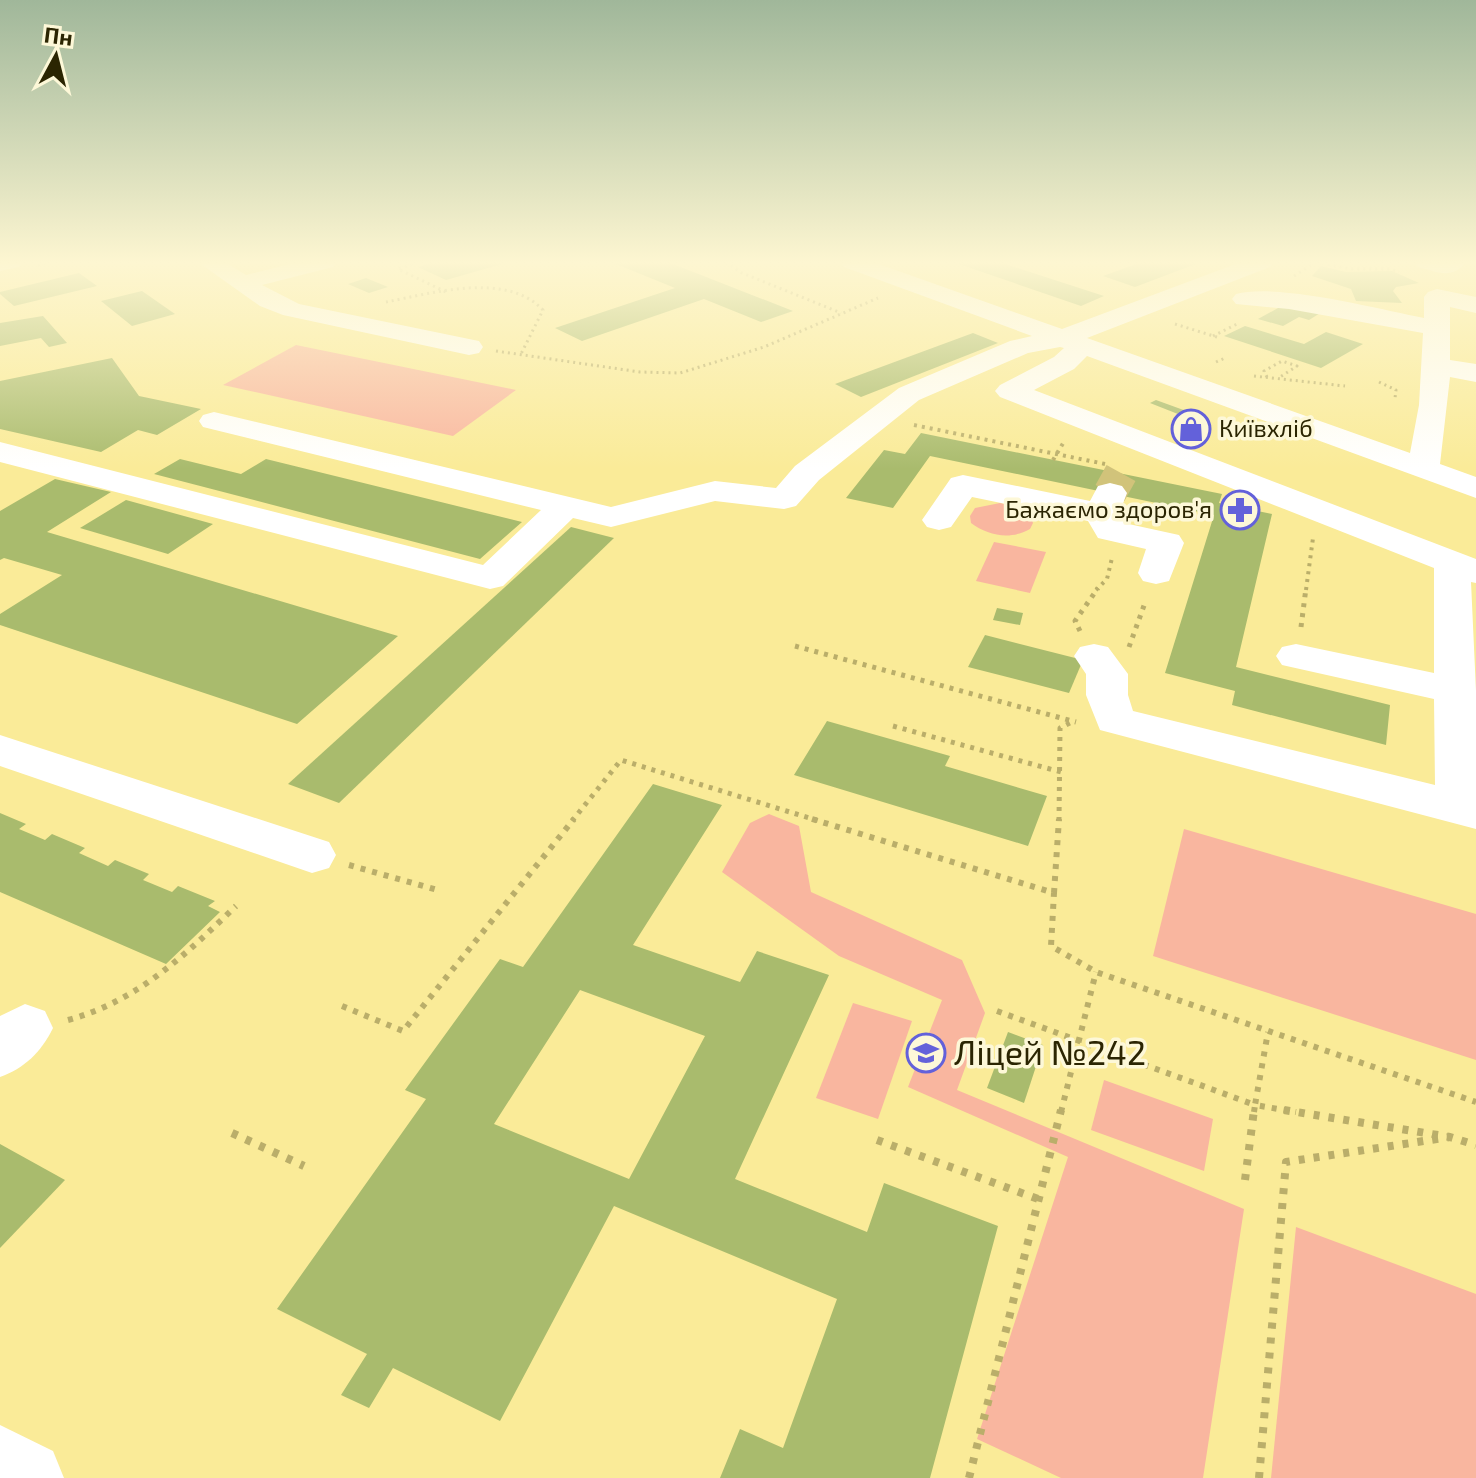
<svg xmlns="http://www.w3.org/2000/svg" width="1476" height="1478" font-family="'Exo 2',sans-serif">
<rect width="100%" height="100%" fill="#faeb98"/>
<g fill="#f9b69f">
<path d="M296,345L516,390L453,436L223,385Z"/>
<path d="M1000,503C1013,506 1029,508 1033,523L1030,529C1011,540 988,536 971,523L970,516L975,508Z"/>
<path d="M994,542L1046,552L1030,593L976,581Z"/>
<path d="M769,814L799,826L811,892L962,960L985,1013L957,1090L1244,1209L1203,1478H1061L977,1439L1068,1157L908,1087L942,1000L839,956L722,872L750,823Z"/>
<path d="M1184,829L1476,914V1060L1153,956Z"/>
<path d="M853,1003L912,1021L878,1119L816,1098Z"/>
<path d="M1104,1080L1213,1119L1204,1171L1091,1130Z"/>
<path d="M1296,1227L1476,1294V1478H1271Z"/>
</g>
<g fill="#a9bb6d" fill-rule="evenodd">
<path d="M436,262H509L446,280L418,267Z"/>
<path d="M611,262H668L793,311L761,322L704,299L582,341L555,328L675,288Z"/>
<path d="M953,262H999L1104,296L1081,306Z"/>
<path d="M1142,262H1201L1135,287L1103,276Z"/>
<path d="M1321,266L1346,272L1392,271L1419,283L1396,287L1393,291L1402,303L1356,301L1351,289L1312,276Z"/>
<path d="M79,273L97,286L14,306L0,294V292Z"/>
<path d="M366,278L388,287L369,293L348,284Z"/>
<path d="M142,291L175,314L132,326L101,301Z"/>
<path d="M1287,303L1322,312L1309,320L1299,317L1283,326L1258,319Z"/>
<path d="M43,316L67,343L49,347L41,338L0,346V323Z"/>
<path d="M1245,326L1304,344L1326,332L1363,344L1321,368L1224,336Z"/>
<path d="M973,333L998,343L861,397L835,384Z"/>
<path d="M112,358L139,396L201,409L157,435L138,430L101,452L0,429V381Z"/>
<path d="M1156,400L1189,412L1183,416L1150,403Z"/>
<path d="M1189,422L1206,429L1194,435L1177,429Z"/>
<path d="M921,433L1222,494L1219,503L1272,514L1236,667L1390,705L1386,745L1232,705L1235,691L1165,673L1214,515L930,456L893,508L846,498L884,450L905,454Z"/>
<path d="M180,459L241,474L266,459L522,522L480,559L154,474Z"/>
<path d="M55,479L111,492L47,532L398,636L297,724L0,625V614L62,575L4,558L0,560V511Z"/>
<path d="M126,500L213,524L168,554L80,528Z"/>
<path d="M571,527L614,538L339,803L288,784Z"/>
<path d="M997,608L1023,613L1020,625L993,620Z"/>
<path d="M985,635L1083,660L1069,693L968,667Z"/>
<path d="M827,721L950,756L945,766L1047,796L1028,846L794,775Z"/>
<path d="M653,784L722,805L633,945L740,982L757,951L829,975L735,1179L867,1232L884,1183L998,1226L930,1478H720L740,1429L783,1448L837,1299L614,1206L500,1421L393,1368L369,1408L341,1395L367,1354L277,1309L426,1099L405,1090L500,959L523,967ZM580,990L705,1036L629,1179L494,1124Z"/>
<path d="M0,813L26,824L19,829L45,840L52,834L85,848L79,853L108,866L115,860L149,874L143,880L172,892L178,886L215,901L208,906L220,912L166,964L0,892Z"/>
<path d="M1008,1032L1043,1045L1024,1103L987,1088Z"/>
<path d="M0,1144L65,1180L0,1248Z"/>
</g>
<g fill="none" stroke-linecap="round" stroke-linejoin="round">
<path stroke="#d1c37a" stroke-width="33" stroke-dasharray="33 17" stroke-linecap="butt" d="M1110,493L1121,473"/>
<g stroke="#baae6a" stroke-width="3" stroke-dasharray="2 4" stroke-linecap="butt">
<path d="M412,262L415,263L398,269L446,292"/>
<path d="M726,262L742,273L841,313"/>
<path d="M1316,262L1351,269H1391L1399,272"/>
<path d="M38,265L53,262"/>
<path d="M1294,276L1316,262"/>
<path d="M386,302C433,293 506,271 543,310L521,354"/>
<path d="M1175,324L1220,338"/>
<path d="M1213,336L1237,324"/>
<path d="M496,351L640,372L680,373L764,347L878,298"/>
<path d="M1216,362L1225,358"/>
<path d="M1254,376L1345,386"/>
<path d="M1267,377L1264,371L1282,361L1297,366L1280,377"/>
<path d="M1379,382L1396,390L1395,398"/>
</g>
<g stroke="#baae6a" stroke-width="4" stroke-dasharray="3 5" stroke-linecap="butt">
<path d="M914,425L1105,464"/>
<path d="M1053,460L1065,440"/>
<path d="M1096,590L1107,579L1112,558"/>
<path d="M1306,590L1313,538"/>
</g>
<g stroke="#baae6a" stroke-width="5" stroke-dasharray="4 6" stroke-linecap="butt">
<path d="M1301,627L1306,588"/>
<path d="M1080,631L1075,621L1098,588"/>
<path d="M795,646L1076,722"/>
<path d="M1129,647L1146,600"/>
<path d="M893,726L1061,772"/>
<path d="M572,821L621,760L819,821"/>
<path d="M1059,821L1060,728L1074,721"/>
</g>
<g stroke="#baae6a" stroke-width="6" stroke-dasharray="5 7" stroke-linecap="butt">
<path d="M812,819L1054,893L1051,946L1096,972L1476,1102"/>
<path d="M349,865L441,891"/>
<path d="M1054,893L1059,819"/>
<path d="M342,1006L403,1031L574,819"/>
<path d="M997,1011L1255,1105L1268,1032"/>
<path d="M68,1020C138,1001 185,955 236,906"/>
<path d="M1061,1112L1096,972"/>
<path d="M1254,1112L1255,1105L1296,1112"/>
</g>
<g stroke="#baae6a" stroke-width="8" stroke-dasharray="6 9" stroke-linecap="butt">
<path d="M1284,1110L1450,1137L1476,1145"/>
<path d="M232,1133L304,1166"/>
<path d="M877,1140L1038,1199"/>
<path d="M1245,1180L1254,1110"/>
<path d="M969,1478L1061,1110"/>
<path d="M1259,1478L1286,1162L1450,1137"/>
</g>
<g fill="#fff" fill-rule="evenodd">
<path d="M0,262H23L19,267L0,271Z"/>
<path d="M198,262H225L246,275L298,262H337L333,267L262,285L299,304L469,339L479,341L483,347L479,353L469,355L283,315L260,306Z"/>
<path d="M840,262H873L1062,329L1241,262H1274L1270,267L1087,338L1410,453L1419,405L1423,333L1289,309L1236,304L1232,299L1236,294C1278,283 1378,309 1424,318V297L1428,292L1437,289L1476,297V313L1450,307V360L1476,364V382L1450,377L1440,464L1476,477V498L1087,356L1074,369L1034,390L1476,559V583L1471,582L1476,691V829L1100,730L1086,695V674L1074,656L1080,647L1094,644L1108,647L1128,674V695L1133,711L1435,785L1434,699L1282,665L1276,656L1282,647L1296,644L1434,673V568L1000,397L995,391L1000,385L1054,357L1064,348L1060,347L1028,353L919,400L819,480L796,506L784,509L715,501L611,527L573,518L503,586L490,589L0,462V442L483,565L541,510L203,427L199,421L203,415L214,412L611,507L715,481L776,488L795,466L899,388L1010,341L1032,336L844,267Z"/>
<path d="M1414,262H1466C1452,280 1437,272 1418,267Z"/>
<path d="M963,475L1090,501L1098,486L1110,483L1122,486L1127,493L1119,514L1124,523L1179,535L1184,543L1169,581L1156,584L1143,581L1138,573L1146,549L1098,538L1088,521L972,497L951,527L939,530L927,527L922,520L951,478Z"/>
<path d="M0,735L329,842L336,855L329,868L312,873L0,766Z"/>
<path d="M25,1004L45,1011L53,1028C41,1052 25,1068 0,1077V1016Z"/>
<path d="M0,1425L53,1451L64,1478H0Z"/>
</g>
</g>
<linearGradient id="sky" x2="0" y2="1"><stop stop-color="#a0b79a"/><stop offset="0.56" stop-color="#fdf6d1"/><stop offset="1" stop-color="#fdf6d1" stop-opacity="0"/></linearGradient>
<rect width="1476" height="469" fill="url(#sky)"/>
<defs>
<g id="shop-ring" transform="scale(2)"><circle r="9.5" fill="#fdf8d8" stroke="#6361da" stroke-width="1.5"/><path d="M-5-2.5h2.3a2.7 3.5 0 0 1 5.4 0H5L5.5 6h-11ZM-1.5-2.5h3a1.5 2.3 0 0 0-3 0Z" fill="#6361da"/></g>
<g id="pharmacy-ring" transform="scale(2)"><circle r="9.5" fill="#fdf8d8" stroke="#6361da" stroke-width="1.5"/><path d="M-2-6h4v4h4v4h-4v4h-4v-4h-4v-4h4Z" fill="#6361da"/></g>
<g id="school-ring" transform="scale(2)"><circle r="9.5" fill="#fdf8d8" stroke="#6361da" stroke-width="1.5"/><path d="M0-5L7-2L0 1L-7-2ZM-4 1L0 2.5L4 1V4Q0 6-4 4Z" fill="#6361da"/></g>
</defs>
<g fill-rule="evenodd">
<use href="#shop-ring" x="1191" y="429"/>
<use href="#pharmacy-ring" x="1240" y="510"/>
<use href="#school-ring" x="926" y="1053"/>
</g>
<g text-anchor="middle" stroke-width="7" stroke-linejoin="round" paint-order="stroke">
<g font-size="24" fill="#2b2502" stroke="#fdf8d8" text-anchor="start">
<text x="1219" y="437">Київхліб</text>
<text x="1212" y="518" text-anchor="end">Бажаємо здоров'я</text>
</g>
<g font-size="34" fill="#2b2502" stroke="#fdf8d8" text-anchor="start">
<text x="954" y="1065">Ліцей №242</text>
</g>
</g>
<g transform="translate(56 56) rotate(7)" stroke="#fdf8d8" stroke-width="6" paint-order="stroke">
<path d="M0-6L14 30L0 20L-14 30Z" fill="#2b2502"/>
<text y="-12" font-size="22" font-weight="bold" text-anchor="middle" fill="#2b2502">Пн</text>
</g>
</svg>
